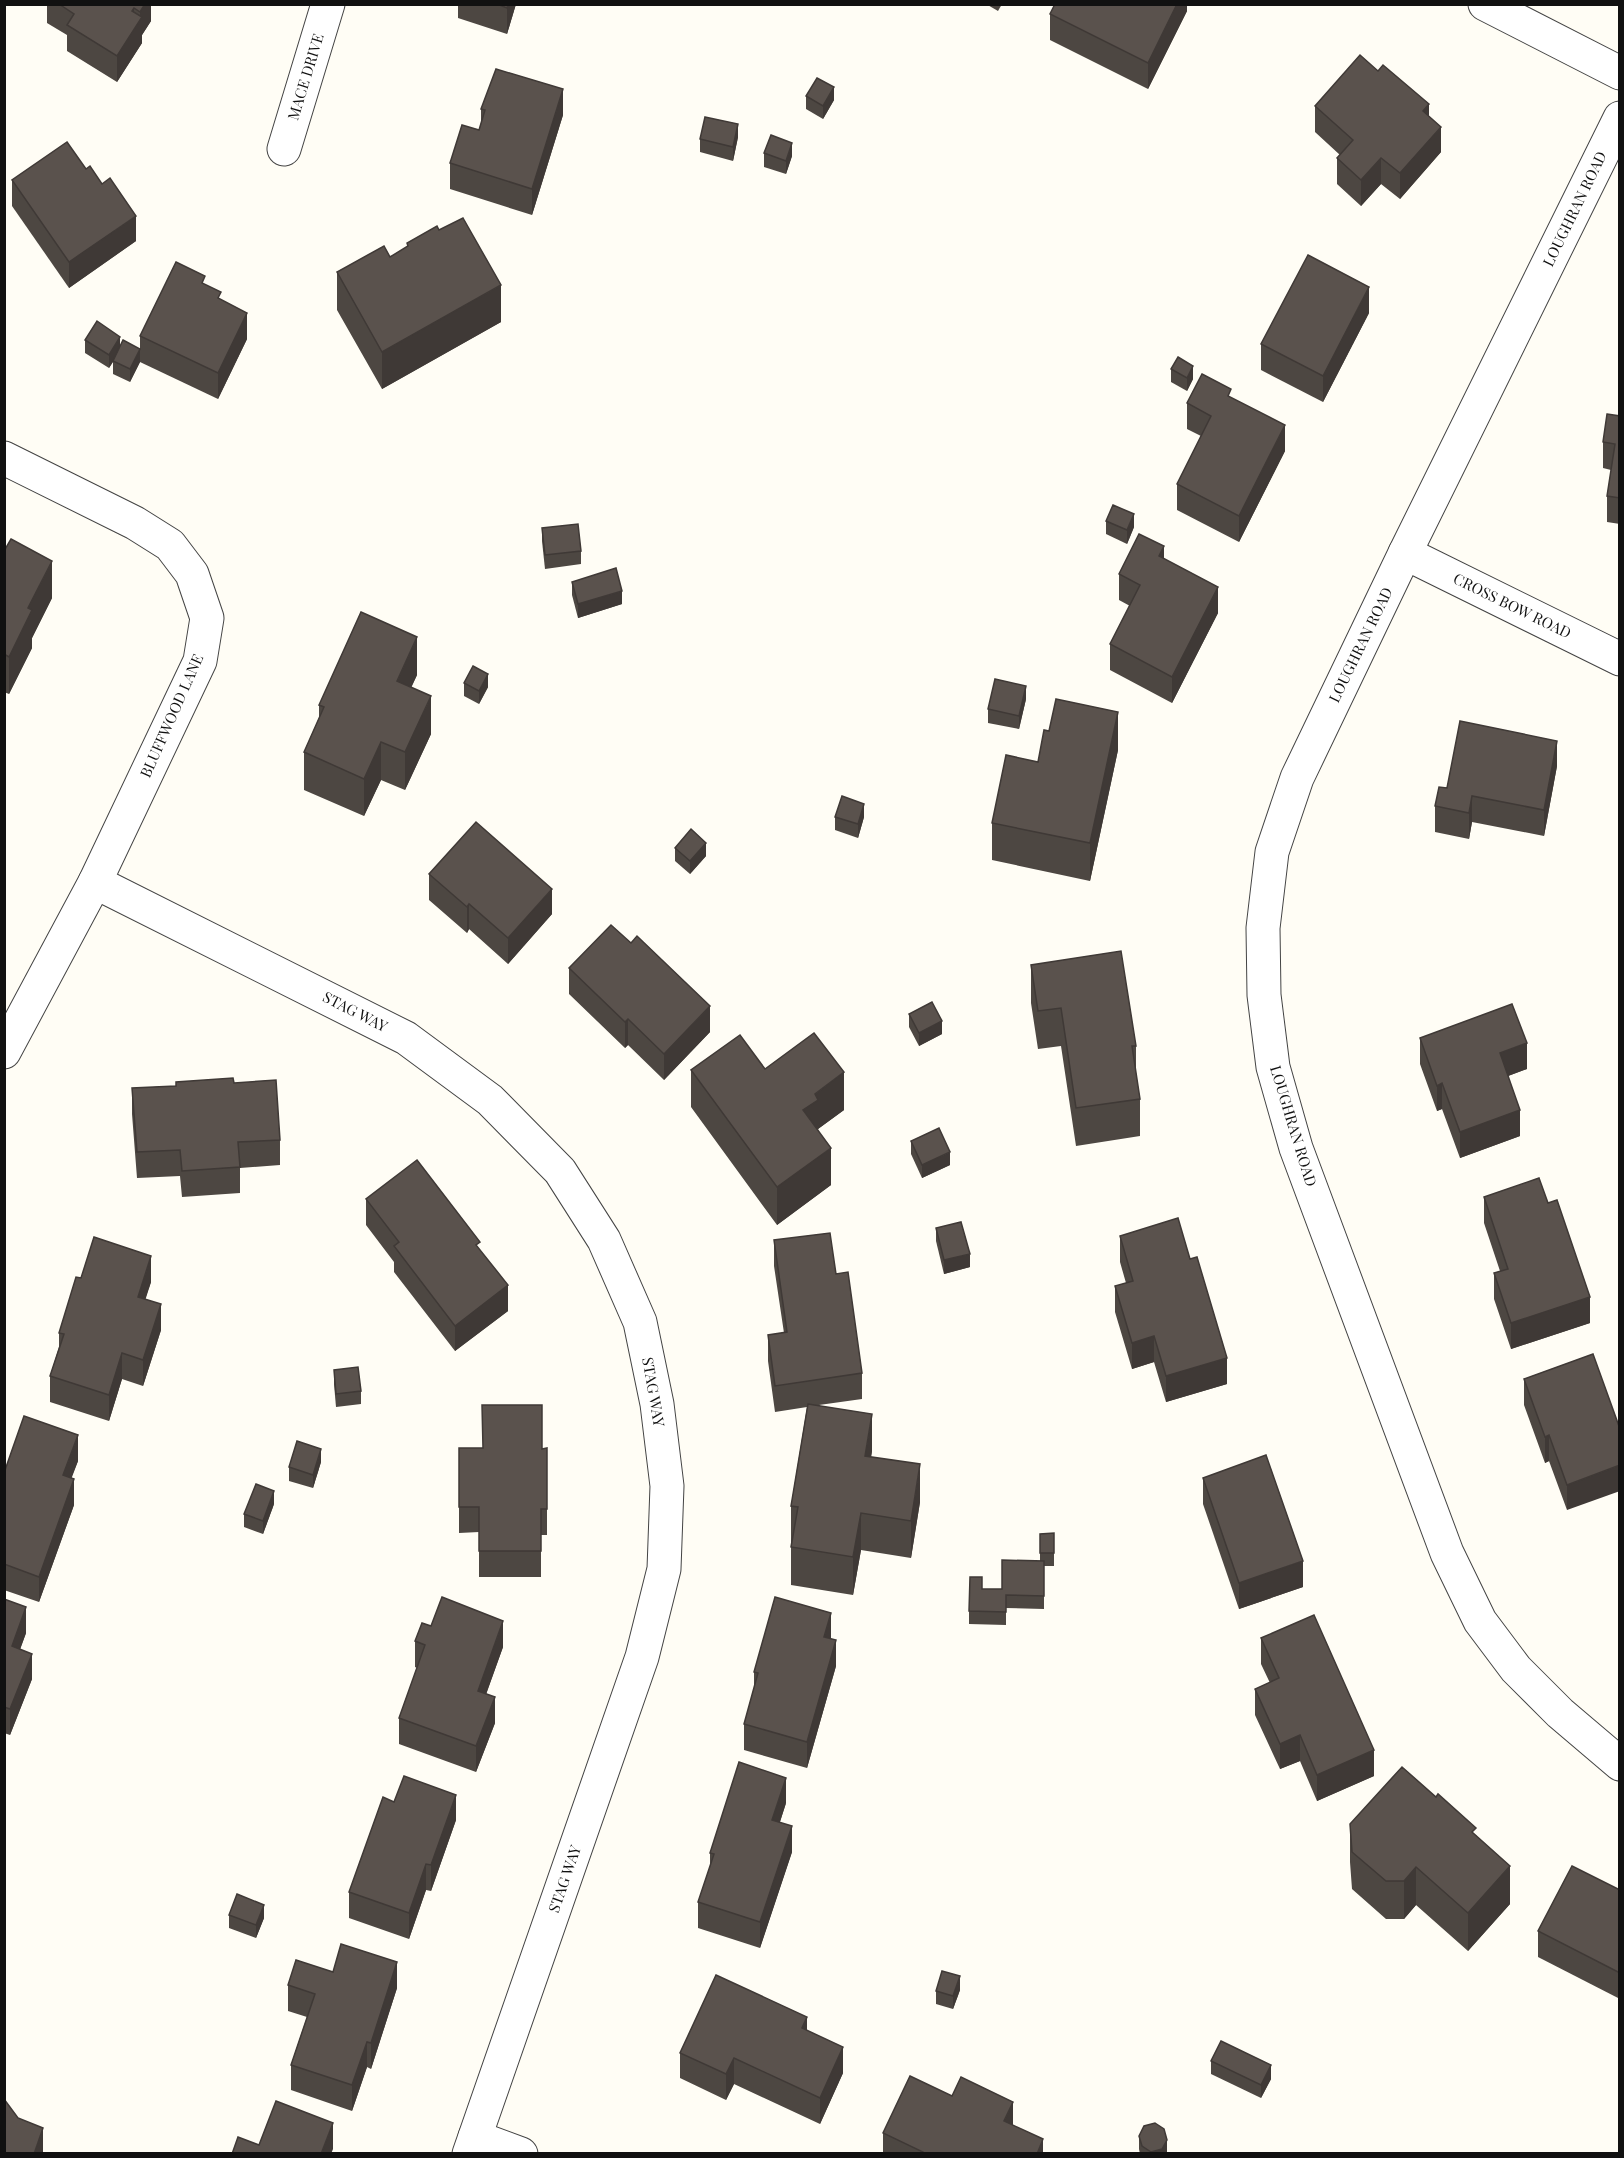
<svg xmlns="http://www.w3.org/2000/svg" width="1624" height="2158" font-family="'Playfair Display',serif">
<rect width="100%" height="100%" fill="#fffdf5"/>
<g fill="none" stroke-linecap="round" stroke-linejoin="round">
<g stroke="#444" stroke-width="35">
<g id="minor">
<path d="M1485,4L1620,73"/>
<path d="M1620,118L1405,553L1297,778L1272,852L1263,928L1264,995L1273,1067L1296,1148L1447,1553L1480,1621L1516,1669L1560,1713L1620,1764"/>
<path d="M284,149L328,4"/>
<path d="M4,458L135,523L170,545L192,574L207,618L200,661L95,882L4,1052"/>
<path d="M1405,553L1620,659"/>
<path d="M95,882L406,1038L490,1100L560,1171L604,1240L640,1322L657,1404L667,1486L664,1569L642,1657L469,2154"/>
<path d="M475,2137L521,2154"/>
</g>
</g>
<use href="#minor" stroke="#fff" stroke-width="33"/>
</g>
<g fill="#4d4742">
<path d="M47,4H151V21L142,35V43L117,82L67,51V35L47,23Z"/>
<path d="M458,4H516L507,34L458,18Z"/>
<path d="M986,4H1002L998,11Z"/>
<path d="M1187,4V11L1148,89L1050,40V14Z"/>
<path d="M806,96L834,100L823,119L806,109Z"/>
<path d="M1315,106L1429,116L1441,152L1400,199L1381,184L1361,206L1337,184V158L1340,155L1315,132Z"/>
<path d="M481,109L563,115L532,215L450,189V163L479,130L481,123Z"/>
<path d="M738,137L733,161L700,152V139Z"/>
<path d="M764,153L792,156L786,174L764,167Z"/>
<path d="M12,180L136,241L69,288L12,206Z"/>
<path d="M439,230L501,322L382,389L337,310V272L390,257L407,247V243Z"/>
<path d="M205,284L247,339L218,399L140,362V336Z"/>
<path d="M1369,313L1323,402L1261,370V344Z"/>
<path d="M85,340L120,346L140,362L130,382L113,374V362L109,368L85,353Z"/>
<path d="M1171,369L1193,379L1187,391L1171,382Z"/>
<path d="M1231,398L1285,451L1239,542L1177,510V484L1201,436L1187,429V403Z"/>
<path d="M1620,416V524L1607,522V496L1611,470L1603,468V442Z"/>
<path d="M1106,521L1134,527L1127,544L1106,534Z"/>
<path d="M542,528L581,551V564L545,569L542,541Z"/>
<path d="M4,551L52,598L32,638V648L9,694L4,692Z"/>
<path d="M1164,558L1218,613L1172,703L1110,670V644L1130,606L1119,600V574Z"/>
<path d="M572,582L622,604L578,618L572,595Z"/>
<path d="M417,675L411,687L431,734L405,790L381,780L364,816L304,790V752L319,718V705Z"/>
<path d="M464,683L488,687L479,704L464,696Z"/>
<path d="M1026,699L1019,729L988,723V709Z"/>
<path d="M1049,731L1118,750L1090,881L992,860V823L1038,762Z"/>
<path d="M1557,766L1544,836L1472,822L1469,839L1435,832V806L1447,788Z"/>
<path d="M835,817H864L858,838L835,830Z"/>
<path d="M675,848L706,856L690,874L675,861Z"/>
<path d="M1620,855V883H1619V857Z"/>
<path d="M429,874L552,914L508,964L469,929L467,933L429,900Z"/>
<path d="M1031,965L1136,1046V1073L1140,1099V1136L1076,1146L1061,1046L1038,1049L1031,1003Z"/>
<path d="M569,968L710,1032L664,1080L628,1045L625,1048L569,994Z"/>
<path d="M909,1014L942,1034L919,1046L909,1027Z"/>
<path d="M1420,1038L1527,1069L1508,1076L1520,1136L1460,1158L1442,1109L1437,1111L1420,1064Z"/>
<path d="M765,1069L844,1110L818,1129L831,1185L777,1225L691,1107V1070Z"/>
<path d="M234,1083L280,1140V1165L240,1168V1193L182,1197L180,1176L137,1178L132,1114V1088Z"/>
<path d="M911,1141L950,1165L922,1178L911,1154Z"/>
<path d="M1484,1197L1548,1203L1590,1323L1511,1349L1494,1299V1273L1500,1271L1484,1223Z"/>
<path d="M366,1199L480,1250L508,1311L455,1351L394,1272V1262L366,1225Z"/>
<path d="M936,1228L970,1267L944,1274L936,1241Z"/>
<path d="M1120,1236L1227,1384L1166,1402L1154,1362L1132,1369L1115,1312V1286L1126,1283L1120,1262Z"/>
<path d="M774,1240L836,1274L862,1373V1399L819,1405L872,1451L871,1457L920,1502L911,1558L861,1550L853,1595L791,1585V1506L807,1407L775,1412L768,1361V1335L784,1333L774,1266Z"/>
<path d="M81,1278L151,1282L145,1299L161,1330L143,1386L122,1379L109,1421L50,1402V1376L59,1347V1333Z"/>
<path d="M1593,1354L1567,1510L1549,1461L1545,1463L1524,1405V1379Z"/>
<path d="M334,1370L361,1391V1404L336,1407L334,1384Z"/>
<path d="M459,1448H547V1535H541V1577H479V1532L459,1533Z"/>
<path d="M78,1461L71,1478L74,1505L39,1602L4,1590V1473Z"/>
<path d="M321,1462L313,1488L289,1481V1467Z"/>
<path d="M1203,1478L1303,1587L1239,1609L1203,1504Z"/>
<path d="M274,1504L263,1534L244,1527V1514Z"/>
<path d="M1054,1533V1566H1044V1609L1006,1608V1625L969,1624V1611L982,1589H1002L1040,1561V1534Z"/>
<path d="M4,1599L26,1633L20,1649L32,1679L10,1735L4,1733Z"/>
<path d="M431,1626L503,1647L486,1694L495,1723L476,1772L399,1744V1718L417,1668L415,1667V1641Z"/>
<path d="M1261,1638L1374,1776L1317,1801L1300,1761L1280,1769L1255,1715V1689L1270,1683L1261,1664Z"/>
<path d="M831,1639L836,1666L807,1768L744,1750V1724L754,1688V1672Z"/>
<path d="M394,1802L456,1820L431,1891L426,1890L409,1939L349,1918V1892Z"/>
<path d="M786,1803L780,1822L792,1852L760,1948L698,1928V1902L710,1867V1853Z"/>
<path d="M1350,1824L1476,1835L1510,1904L1468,1951L1416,1905L1404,1919H1386L1352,1889L1350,1862Z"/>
<path d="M1620,1890V1999L1538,1957V1931Z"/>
<path d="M229,1915L264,1918L256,1938L229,1928Z"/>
<path d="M333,1972L397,1988L371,2069L367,2067L352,2111L291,2090V2065L307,2017L288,2011V1985Z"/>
<path d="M960,1990L953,2009L936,2004V1991Z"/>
<path d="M807,2030L843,2073L820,2124L734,2084L726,2100L680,2078V2053Z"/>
<path d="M1211,2061L1271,2079L1261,2098L1211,2074Z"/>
<path d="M1013,2125L1043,2154H883V2133Z"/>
<path d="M1139,2136L1167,2153V2154H1140L1139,2149Z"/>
</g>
<g fill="#3f3936">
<path d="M143,4H151V21L142,35V43L117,82V56L132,11L134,8V29L140,19V12Z"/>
<path d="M508,4H516L507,34V8Z"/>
<path d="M1177,4H1187V11L1148,89V63Z"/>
<path d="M834,87V100L823,119V106Z"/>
<path d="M563,89V115L532,215V189Z"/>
<path d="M1429,104V130L1423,111Z"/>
<path d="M738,124V137L733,161V147Z"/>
<path d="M1441,127V152L1400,199V173Z"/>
<path d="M792,143V156L786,174V161Z"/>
<path d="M1381,158V184L1361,206V180Z"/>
<path d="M136,216V241L69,288V262Z"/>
<path d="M501,285V322L382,389V352Z"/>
<path d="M1369,287V313L1323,402V376Z"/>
<path d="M247,313V339L218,399V373Z"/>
<path d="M120,337V350L109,368V355Z"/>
<path d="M140,349V362L130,382V369Z"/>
<path d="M1193,366V379L1187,391V378Z"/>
<path d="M1285,425V451L1239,542V516Z"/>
<path d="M1134,514V527L1127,544V530Z"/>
<path d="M1164,546V572L1159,556Z"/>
<path d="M52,561V598L32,638V648L9,694V657L28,608Z"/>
<path d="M1218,587V613L1172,703V677Z"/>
<path d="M622,591V604L578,618V604Z"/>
<path d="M417,637V675L397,719V681Z"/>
<path d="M488,674V687L479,704V691Z"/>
<path d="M1026,686V699L1019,729V716Z"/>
<path d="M431,696V734L405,790V752Z"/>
<path d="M1118,712V750L1090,881V843Z"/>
<path d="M1557,741V766L1544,836V810Z"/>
<path d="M381,742V780L364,816V779Z"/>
<path d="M1472,796V822L1469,839V813Z"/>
<path d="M864,804V817L858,838V824Z"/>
<path d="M706,843V856L690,874V861Z"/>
<path d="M552,889V914L508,964V938Z"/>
<path d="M469,904V929L467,933V907Z"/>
<path d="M710,1006V1032L664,1080V1054Z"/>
<path d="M628,1019V1045L625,1048V1022Z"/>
<path d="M942,1021V1034L919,1046V1033Z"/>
<path d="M1527,1043V1069L1500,1079V1053Z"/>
<path d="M844,1072V1110L818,1129V1137L803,1110L815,1094Z"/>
<path d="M1442,1083V1109L1437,1111V1086Z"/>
<path d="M1520,1110V1136L1460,1158V1132Z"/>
<path d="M831,1148V1185L777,1225V1187Z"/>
<path d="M950,1152V1165L922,1178V1165Z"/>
<path d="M970,1254V1267L944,1274V1260Z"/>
<path d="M151,1256V1282L138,1323V1297Z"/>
<path d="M508,1285V1311L455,1351V1326Z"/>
<path d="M1590,1297V1323L1511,1349V1323Z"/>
<path d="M161,1304V1330L143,1386V1360Z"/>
<path d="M1154,1336V1362L1132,1369V1343Z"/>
<path d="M122,1353V1379L109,1421V1395Z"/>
<path d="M1227,1358V1384L1166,1402V1376Z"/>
<path d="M872,1414V1451L865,1493V1456Z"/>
<path d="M78,1435V1461L63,1501V1475Z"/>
<path d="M1549,1435V1461L1545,1463V1437Z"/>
<path d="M321,1449V1462L313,1488V1475Z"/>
<path d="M920,1464V1502L911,1558V1521Z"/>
<path d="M1620,1465V1491L1567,1510V1485Z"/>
<path d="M74,1479V1505L39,1602V1577Z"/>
<path d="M274,1491V1504L263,1534V1521Z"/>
<path d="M861,1513V1550L853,1595V1557Z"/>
<path d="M1303,1561V1587L1239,1609V1583Z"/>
<path d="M26,1607V1633L12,1672V1646Z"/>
<path d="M831,1613V1639L824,1637Z"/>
<path d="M503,1621V1647L478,1717V1691Z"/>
<path d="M836,1640V1666L807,1768V1742Z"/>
<path d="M32,1654V1679L10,1735V1709Z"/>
<path d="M495,1697V1723L476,1772V1746Z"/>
<path d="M1300,1735V1761L1280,1769V1744Z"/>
<path d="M1374,1750V1776L1317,1801V1775Z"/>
<path d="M786,1778V1803L772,1846V1820Z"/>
<path d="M456,1795V1820L431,1891V1865Z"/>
<path d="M792,1826V1852L760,1948V1922Z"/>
<path d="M426,1864V1890L409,1939V1913Z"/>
<path d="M1510,1866V1904L1468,1951V1913Z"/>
<path d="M1416,1867V1905L1404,1919V1881Z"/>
<path d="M264,1905V1918L256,1938V1925Z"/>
<path d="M397,1962V1988L371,2069V2043Z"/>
<path d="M960,1976V1990L953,2009V1996Z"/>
<path d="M807,2017V2043L802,2028Z"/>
<path d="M367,2042V2067L352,2111V2085Z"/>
<path d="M843,2047V2073L820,2124V2098Z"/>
<path d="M734,2058V2084L726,2100V2074Z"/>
<path d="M1271,2065V2079L1261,2098V2085Z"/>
<path d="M1013,2102V2128L1004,2121Z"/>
<path d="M333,2123V2149L331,2154H321Z"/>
<path d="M43,2128V2154H34Z"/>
<path d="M1043,2139V2154H1037Z"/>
<path d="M1167,2140V2154H1151V2152Z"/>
</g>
<g fill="#5a524d" stroke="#3f3936" stroke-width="1.5">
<path d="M59,4H145L140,12L134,8L132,11L142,17L117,56L67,25L74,14Z"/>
<path d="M497,4H508L507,8Z"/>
<path d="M1055,4H1177L1148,63L1050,14Z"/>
<path d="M1360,55L1378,71L1383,65L1429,104L1423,111L1441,127L1400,173L1381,158L1361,180L1337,158L1353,140L1315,106Z"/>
<path d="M496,69L563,89L532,189L450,163L462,125L479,130L485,110L481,109Z"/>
<path d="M817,78L834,87L823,106L806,96Z"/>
<path d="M705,117L738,124L733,147L700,139Z"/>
<path d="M771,135L792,143L786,161L764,153Z"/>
<path d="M67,142L86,169L90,166L102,184L110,178L136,216L69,262L12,180Z"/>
<path d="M463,218L501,285L382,352L337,272L384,246L390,257L408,246L407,243L437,226L439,230Z"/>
<path d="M1308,255L1369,287L1323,376L1261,344Z"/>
<path d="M176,262L205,276L202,283L221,292L218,298L247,313L218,373L140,336Z"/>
<path d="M97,321L120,337L109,355L85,340Z"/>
<path d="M123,340L140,349L130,369L113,361Z"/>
<path d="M1178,357L1193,366L1187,378L1171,369Z"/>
<path d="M1202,374L1231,389L1228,396L1285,425L1239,516L1177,484L1211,416L1187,403Z"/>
<path d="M1607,414L1620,416V498L1607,496L1615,444L1603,442Z"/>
<path d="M1113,505L1134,514L1127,530L1106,521Z"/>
<path d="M578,524L581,551L545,555L542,528Z"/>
<path d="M1139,534L1164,546L1159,556L1218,587L1172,677L1110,644L1140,585L1119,574Z"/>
<path d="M11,539L52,561L28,608L32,610L9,657L4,654V551Z"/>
<path d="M616,568L622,591L578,604L572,582Z"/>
<path d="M361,612L417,637L397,681L431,696L405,752L381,742L364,779L304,752L324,707L319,705Z"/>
<path d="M473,666L488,674L479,691L464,683Z"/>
<path d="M995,679L1026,686L1019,716L988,709Z"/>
<path d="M1056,699L1118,712L1090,843L992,823L1006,755L1038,762L1044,730L1049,731Z"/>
<path d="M1460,721L1557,741L1544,810L1472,796L1469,813L1435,806L1439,787L1447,788Z"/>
<path d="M842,796L864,804L858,824L835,817Z"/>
<path d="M476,822L552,889L508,938L469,904L467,907L429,874Z"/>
<path d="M691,829L706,843L690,861L675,848Z"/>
<path d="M611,925L631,943L637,936L710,1006L664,1054L628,1019L625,1022L569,968Z"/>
<path d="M1121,951L1136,1046H1132L1140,1099L1076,1108L1061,1008L1038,1011L1031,965Z"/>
<path d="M932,1002L942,1021L919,1033L909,1014Z"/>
<path d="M1512,1004L1527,1043L1500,1053L1520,1110L1460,1132L1442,1083L1437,1086L1420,1038Z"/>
<path d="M814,1033L844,1072L815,1094L818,1100L803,1110L831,1148L777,1187L691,1070L740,1035L765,1069Z"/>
<path d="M233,1078L234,1083L276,1080L280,1140L238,1142L240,1167L182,1171L180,1150L137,1152L132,1088L176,1086V1082Z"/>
<path d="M939,1128L950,1152L922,1165L911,1141Z"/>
<path d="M417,1160L480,1242L476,1245L508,1285L455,1326L394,1246L399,1242L366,1199Z"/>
<path d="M1539,1178L1548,1203L1557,1200L1590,1297L1511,1323L1494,1273L1508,1269L1484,1197Z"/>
<path d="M1178,1218L1190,1259L1197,1257L1227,1358L1166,1376L1154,1336L1132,1343L1115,1286L1133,1281L1120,1236Z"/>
<path d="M961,1222L970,1254L944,1260L936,1228Z"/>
<path d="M830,1233L836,1274L848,1272L862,1373L775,1386L768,1335L787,1332L774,1240Z"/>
<path d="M94,1237L151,1256L138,1297L161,1304L143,1360L122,1353L109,1395L50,1376L64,1334L59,1333L76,1277L81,1278Z"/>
<path d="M1593,1354L1620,1429V1465L1567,1485L1549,1435L1545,1437L1524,1379Z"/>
<path d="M358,1367L361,1391L336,1394L334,1370Z"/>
<path d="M808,1404L872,1414L865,1456L920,1464L911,1521L861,1513L853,1557L791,1547L798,1507L791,1506Z"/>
<path d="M482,1405H542V1449L547,1448V1509H541V1551H479V1507H459V1448H483Z"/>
<path d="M24,1416L78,1435L63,1475L74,1479L39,1577L4,1564V1473Z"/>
<path d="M297,1441L321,1449L313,1475L289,1467Z"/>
<path d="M1266,1455L1303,1561L1239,1583L1203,1478Z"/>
<path d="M256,1484L274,1491L263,1521L244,1514Z"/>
<path d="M1054,1533V1553H1040V1534Z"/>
<path d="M1002,1560L1044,1561V1596L1006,1595V1612L969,1611L970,1577H982V1589H1002Z"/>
<path d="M442,1597L503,1621L478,1691L495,1697L476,1746L399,1718L425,1645L415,1641L422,1623L431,1626Z"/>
<path d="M775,1597L831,1613L824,1637L836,1640L807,1742L744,1724L758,1673L754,1672Z"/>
<path d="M4,1599L26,1607L12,1646L32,1654L10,1709L4,1707Z"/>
<path d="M1314,1615L1374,1750L1317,1775L1300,1735L1280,1744L1255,1689L1279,1678L1261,1638Z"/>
<path d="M739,1762L786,1778L772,1820L792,1826L760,1922L698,1902L714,1854L710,1853Z"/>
<path d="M1402,1767L1436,1797L1438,1794L1476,1828L1472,1832L1510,1866L1468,1913L1416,1867L1404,1881H1386L1352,1852L1350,1824Z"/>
<path d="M404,1776L456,1795L431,1865L426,1864L409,1913L349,1892L383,1797L394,1802Z"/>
<path d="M1572,1866L1620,1890V1973L1538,1931Z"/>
<path d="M237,1894L264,1905L256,1925L229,1915Z"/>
<path d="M341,1944L397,1962L371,2043L367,2042L352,2085L291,2065L315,1994L288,1985L296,1960L333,1972Z"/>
<path d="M942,1971L960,1976L953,1996L936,1991Z"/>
<path d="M716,1975L807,2017L802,2028L843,2047L820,2098L734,2058L726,2074L680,2053Z"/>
<path d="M1221,2041L1271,2065L1261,2085L1211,2061Z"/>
<path d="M910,2076L952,2096L961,2077L1013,2102L1004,2121L1043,2139L1037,2154H922L923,2152L883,2133Z"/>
<path d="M4,2099L18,2118L43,2128L34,2154H4Z"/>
<path d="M276,2101L333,2123L321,2154H232L238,2137L259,2145Z"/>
<path d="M1155,2123L1164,2129L1167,2140L1162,2149L1151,2152L1142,2146L1139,2136L1144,2126Z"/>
</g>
<g text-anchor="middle" stroke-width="6" stroke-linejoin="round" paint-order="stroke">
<g font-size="15" fill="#111" stroke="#fff">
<text transform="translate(306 77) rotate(-73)" y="5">MACE DRIVE</text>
<text transform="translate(1575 209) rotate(-64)" y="5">LOUGHRAN ROAD</text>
<text transform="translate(1512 606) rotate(26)" y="5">CROSS BOW ROAD</text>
<text transform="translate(1361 645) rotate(-64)" y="5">LOUGHRAN ROAD</text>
<text transform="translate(172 716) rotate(-66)" y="5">BLUFFWOOD LANE</text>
<text transform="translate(355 1012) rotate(27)" y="5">STAG WAY</text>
<text transform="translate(1293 1126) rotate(73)" y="5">LOUGHRAN ROAD</text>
<text transform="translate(653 1392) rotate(80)" y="5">STAG WAY</text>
<text transform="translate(565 1879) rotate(-71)" y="5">STAG WAY</text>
</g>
</g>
<rect width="1624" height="2158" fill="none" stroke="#111111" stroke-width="12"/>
</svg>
